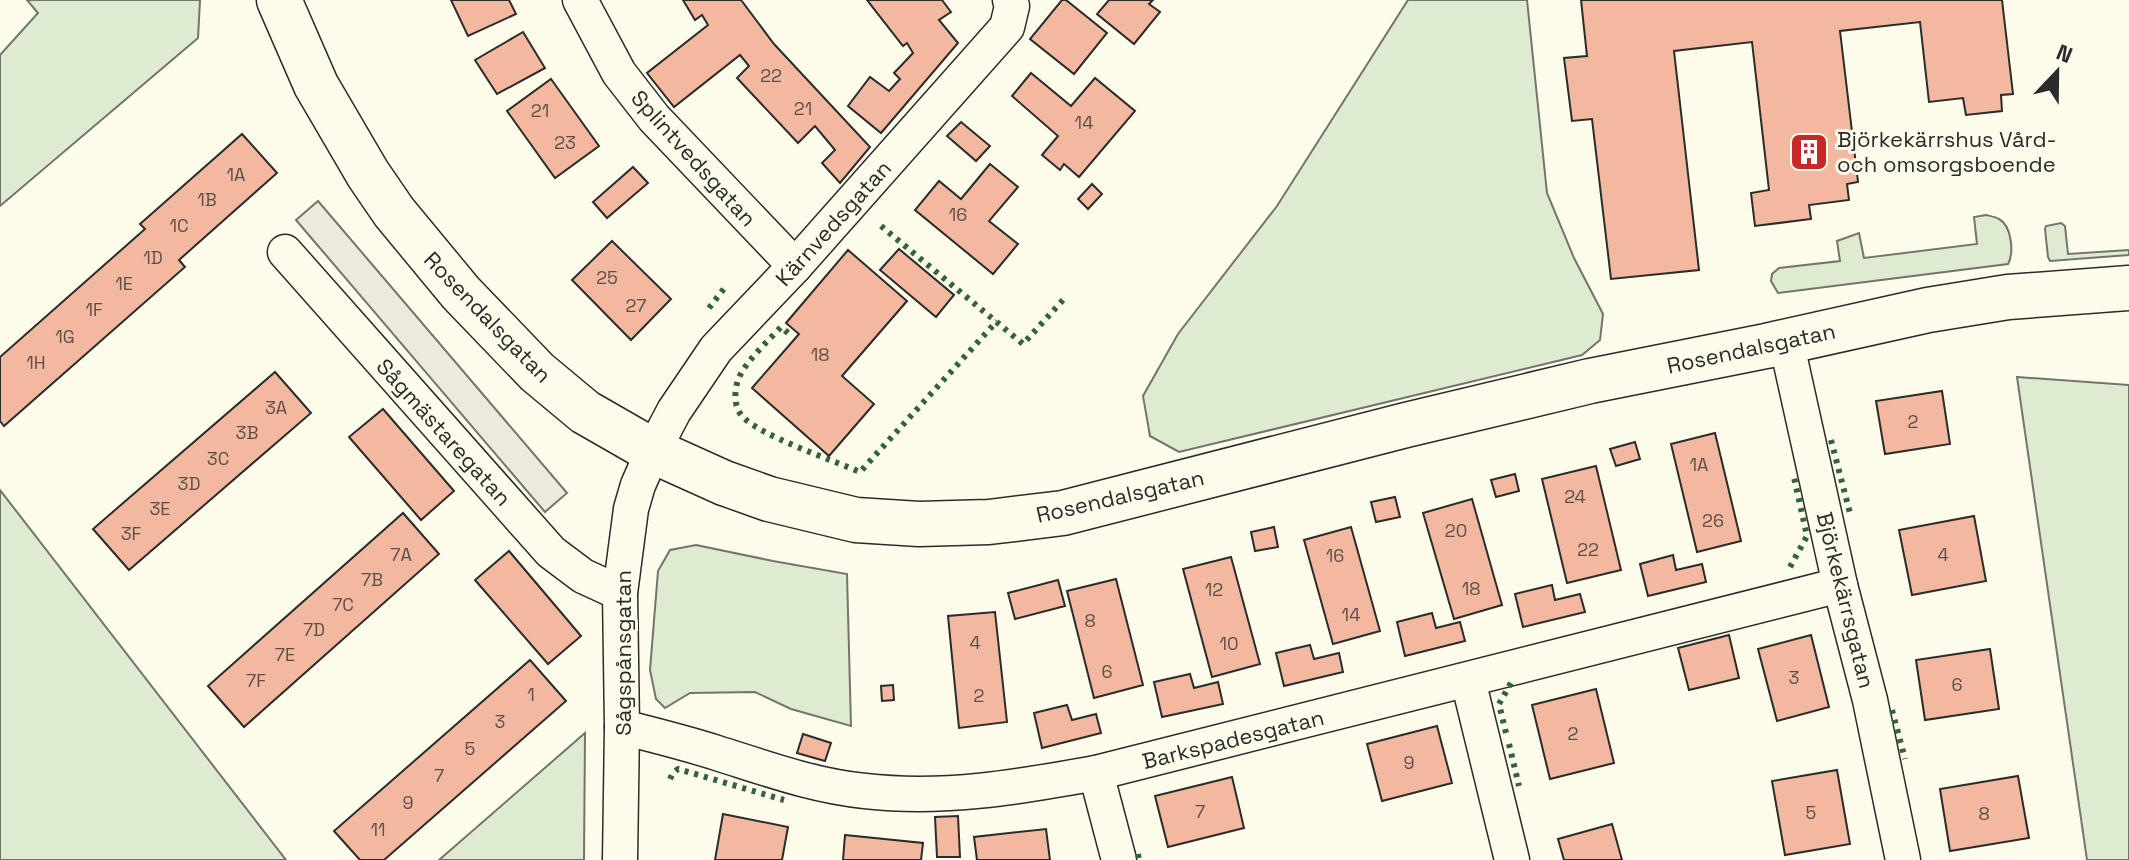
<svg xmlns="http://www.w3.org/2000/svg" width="2129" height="860" font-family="'Space Grotesk',sans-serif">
<rect width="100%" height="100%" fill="#fdfbea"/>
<g fill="#deebd1" stroke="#74746e" stroke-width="2">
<path d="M27,0H200L198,38L0,206V55L38,13Z"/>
<path d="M1408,0H1527L1547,193L1574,258L1603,314L1600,340L1582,355L1179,452L1150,436L1143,396L1178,334L1277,206Z"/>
<path d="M1986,215C1990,216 1996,217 1999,219C2012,226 2014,253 2008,264L1778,293L1771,281L1772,274L1779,268L1840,261L1837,241L1859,233L1864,258L1977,244L1974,217Z"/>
<path d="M2061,223L2065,226L2068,254L2129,250V255L2050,261L2048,257L2045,229L2046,226Z"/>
<path d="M2017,377L2129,385V860H2087Z"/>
<path d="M0,490L286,860H0Z"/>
<path d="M696,545L773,561L847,574L851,726L791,709L755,692L690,693L665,708L656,699L650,670L658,571L670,550Z"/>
<path d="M585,733L584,860H439Z"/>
</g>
<path fill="#eceadb" stroke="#74746e" stroke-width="2" d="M318,201L567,493L545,512L296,220Z"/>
<g fill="#f2b8a0" stroke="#2b2b2b" stroke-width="2">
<path d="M451,0H509L516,14L468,36Z"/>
<path d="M683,0H741L774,44L870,147L840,183L822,163L835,150L815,126L798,143L737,78L749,66L740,55L674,107L647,73L708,25L702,15L695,20Z"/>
<path d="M867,0H942L951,12L939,20L958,43L881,133L848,106L870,77L889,91L900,79L894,73L913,53L907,43L903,46Z"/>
<path d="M1062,0H1066L1107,33L1074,74L1030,39Z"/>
<path d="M1109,0H1153L1149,4L1160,12L1134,44L1097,14Z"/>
<path d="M1581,0H2002L2013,94L2001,95L2002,111L1966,115L1963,98L1929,102L1920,22L1840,31L1858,182L1847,184L1849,200L1809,205L1811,219L1755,226L1751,193L1769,190L1752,42L1674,51L1699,270L1611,279L1592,119L1572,121L1564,58L1587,56Z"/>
<path d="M523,32L545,68L497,94L475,60Z"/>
<path d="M1031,73L1071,106L1095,78L1135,111L1079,177L1064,164L1060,170L1042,155L1058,136L1012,96Z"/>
<path d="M551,79L599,146L555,178L507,111Z"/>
<path d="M961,122L990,146L976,161L947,136Z"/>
<path d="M242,134L277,173L179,260L185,267L4,426L0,421V357L145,229L140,224Z"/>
<path d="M990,164L1018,187L989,221L1018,244L993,274L915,210L939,181L961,199Z"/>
<path d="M633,167L648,183L607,218L593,202Z"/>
<path d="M1092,184L1102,194L1088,209L1078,199Z"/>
<path d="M612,241L671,299L631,340L572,280Z"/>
<path d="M899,249L954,295L936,317L880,270Z"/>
<path d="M848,250L907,301L842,376L874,404L829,456L752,388L799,334L786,323Z"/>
<path d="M275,372L311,413L129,570L93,529Z"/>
<path d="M1942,391L1950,444L1885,454L1876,401Z"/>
<path d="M383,409L454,491L421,520L349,437Z"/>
<path d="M1715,433L1741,541L1697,552L1671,444Z"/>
<path d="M1635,442L1640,459L1616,466L1610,449Z"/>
<path d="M1596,466L1621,570L1567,583L1542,479Z"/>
<path d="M1515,474L1519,491L1496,497L1491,480Z"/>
<path d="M1395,497L1400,517L1376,522L1371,502Z"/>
<path d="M1472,499L1502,605L1454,619L1423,513Z"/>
<path d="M403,513L439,554L244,727L208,686Z"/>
<path d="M1974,516L1986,581L1912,595L1899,530Z"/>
<path d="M1274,527L1278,547L1255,551L1251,532Z"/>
<path d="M1351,527L1380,631L1333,644L1304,540Z"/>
<path d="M509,551L581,636L548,664L475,580Z"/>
<path d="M1673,555L1676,570L1702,564L1706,582L1648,596L1640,564Z"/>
<path d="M1231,557L1260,664L1212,677L1183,569Z"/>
<path d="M1116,579L1143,685L1094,698L1067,591Z"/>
<path d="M1058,580L1065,606L1015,619L1008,593Z"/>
<path d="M1552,585L1555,600L1580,594L1585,612L1523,627L1515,594Z"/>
<path d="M995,612L1007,722L959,728L948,616Z"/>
<path d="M1432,613L1436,628L1460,622L1465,641L1405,656L1397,622Z"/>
<path d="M1729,635L1739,678L1689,690L1678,648Z"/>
<path d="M1811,635L1829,707L1777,721L1758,649Z"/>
<path d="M1310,645L1314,659L1339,653L1343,672L1284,686L1276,653Z"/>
<path d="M1990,649L1999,709L1925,720L1916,660Z"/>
<path d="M530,660L566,701L384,860H360L334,831Z"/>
<path d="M1190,674L1194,688L1218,682L1223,704L1162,717L1154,682Z"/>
<path d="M893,685L894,700L882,701L881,686Z"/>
<path d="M1596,689L1614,763L1550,779L1532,705Z"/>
<path d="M1067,705L1072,720L1096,714L1101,733L1042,748L1034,713Z"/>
<path d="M1437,726L1452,783L1382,801L1367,744Z"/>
<path d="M803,734L831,743L825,761L797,753Z"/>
<path d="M1837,770L1850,844L1785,855L1772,781Z"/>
<path d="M2018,776L2029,838L1950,851L1940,789Z"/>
<path d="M1232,777L1244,828L1168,847L1155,796Z"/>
<path d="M723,814L788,827L782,860H715Z"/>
<path d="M958,816L960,857H937L935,817Z"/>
<path d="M1612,824L1622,860H1564L1558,839Z"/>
<path d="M1046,829L1050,860H977L974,837Z"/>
<path d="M845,835L923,843L921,860H843Z"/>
</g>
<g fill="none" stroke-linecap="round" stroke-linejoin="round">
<g stroke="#2b2b2b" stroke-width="37">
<g id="street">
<path d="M580,0L619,73L654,118L795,266"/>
<path d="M285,252L551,552L583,576L620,593"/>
<path d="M1786,341L1840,585L1870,700L1903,860"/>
<path d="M1468,680L1512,860"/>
<path d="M622,727C654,735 686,743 717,753C765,768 814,786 865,791C943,800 1019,787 1096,773L1840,585"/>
<path d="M1096,773L1119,860"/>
<path d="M620,860L622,727L620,593L631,509L638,485L653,451L674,411L716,349L795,266L1007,27L1012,6L1010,0"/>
</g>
</g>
<g stroke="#2b2b2b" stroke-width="47">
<path id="secondary" d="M279,0L316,85L368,174L394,212L461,293L537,372L585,412L653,451L724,483L769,499L856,520L919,524L989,522L1063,513L1406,425L1590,381L1766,346L1928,310L2008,297L2129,288"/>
</g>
<use href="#street" stroke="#fdfbea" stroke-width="34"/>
<use href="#secondary" stroke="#fdfbea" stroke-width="44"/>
<g stroke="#34623c" stroke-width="6" stroke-dasharray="4 6" stroke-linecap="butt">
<path d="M881,226L1023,344L1063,300"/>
<path d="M709,308L726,286"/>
<path d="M788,333L781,327C768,341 744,363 738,380C734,392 734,407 742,416C758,435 835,461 860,472L997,321"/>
<path d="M1831,440L1851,517"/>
<path d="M1790,567L1807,536L1793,473"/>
<path d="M1892,710L1905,759"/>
<path d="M1506,733L1499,704L1512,681"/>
<path d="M1509,744L1519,786"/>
<path d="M670,779L673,773L678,769L784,800"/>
<path d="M1138,854L1139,860"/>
</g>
</g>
<defs>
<g id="building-square" transform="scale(2)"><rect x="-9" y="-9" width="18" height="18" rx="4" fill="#c62828" stroke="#fdfbea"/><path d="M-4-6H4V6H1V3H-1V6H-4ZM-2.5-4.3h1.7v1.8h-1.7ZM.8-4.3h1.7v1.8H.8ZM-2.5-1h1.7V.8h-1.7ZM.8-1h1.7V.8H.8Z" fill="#fff"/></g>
</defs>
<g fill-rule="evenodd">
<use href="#building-square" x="1809" y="152"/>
</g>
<g text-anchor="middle" stroke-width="6" stroke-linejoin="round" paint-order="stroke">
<g font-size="18" fill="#5d4e48">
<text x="771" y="82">22</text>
<text x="803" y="115">21</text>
<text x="540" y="117">21</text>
<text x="1084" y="129">14</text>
<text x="565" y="149">23</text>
<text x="236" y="181">1A</text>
<text x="207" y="206">1B</text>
<text x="958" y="221">16</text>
<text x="179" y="232">1C</text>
<text x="153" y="264">1D</text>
<text x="607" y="284">25</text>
<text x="124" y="290">1E</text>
<text x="636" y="312">27</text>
<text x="94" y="316">1F</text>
<text x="65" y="343">1G</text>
<text x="820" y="361">18</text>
<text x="36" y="369">1H</text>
<text x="276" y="414">3A</text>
<text x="1913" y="428">2</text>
<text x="247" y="439">3B</text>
<text x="218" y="465">3C</text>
<text x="1699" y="471">1A</text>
<text x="189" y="490">3D</text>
<text x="1575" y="503">24</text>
<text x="160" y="515">3E</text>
<text x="1713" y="527">26</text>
<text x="1456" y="537">20</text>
<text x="131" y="540">3F</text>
<text x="1588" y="556">22</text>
<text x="401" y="561">7A</text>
<text x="1943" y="561">4</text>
<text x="1335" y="562">16</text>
<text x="372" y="586">7B</text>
<text x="1471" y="595">18</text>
<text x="1214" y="596">12</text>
<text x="343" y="611">7C</text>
<text x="1351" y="621">14</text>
<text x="1090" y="627">8</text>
<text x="314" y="636">7D</text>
<text x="975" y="649">4</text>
<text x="1229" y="650">10</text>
<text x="285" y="661">7E</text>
<text x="1107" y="678">6</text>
<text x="1794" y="684">3</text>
<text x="256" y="687">7F</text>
<text x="1957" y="691">6</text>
<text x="531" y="701">1</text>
<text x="979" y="702">2</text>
<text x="500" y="728">3</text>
<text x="1573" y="740">2</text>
<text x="470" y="755">5</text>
<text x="1409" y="769">9</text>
<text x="439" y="782">7</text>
<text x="408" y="809">9</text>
<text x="1200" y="818">7</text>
<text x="1811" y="819">5</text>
<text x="1984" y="820">8</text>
<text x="378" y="836">11</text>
</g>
<g font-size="22" fill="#2b2b2b" stroke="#fdfbea" text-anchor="start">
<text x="1837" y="147">Björkekärrshus Vård-<tspan x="1837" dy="25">och omsorgsboende</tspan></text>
</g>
<g font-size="22" fill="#2b2b2b" stroke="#fdfbea">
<text transform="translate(694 158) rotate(48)" y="8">Splintvedsgatan</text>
<text transform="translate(833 223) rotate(-48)" y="8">Kärnvedsgatan</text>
<text transform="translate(488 317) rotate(46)" y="8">Rosendalsgatan</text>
<text transform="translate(1751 348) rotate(-12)" y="8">Rosendalsgatan</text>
<text transform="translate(444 432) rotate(48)" y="8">Sågmästaregatan</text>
<text transform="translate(1120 496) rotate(-13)" y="8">Rosendalsgatan</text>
<text transform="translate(1846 600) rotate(76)" y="8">Björkekärrsgatan</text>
<text transform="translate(623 653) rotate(-90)" y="8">Sågspånsgatan</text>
<text transform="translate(1233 739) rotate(-14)" y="8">Barkspadesgatan</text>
</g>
</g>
<g transform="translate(2057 72) rotate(22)" stroke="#fdfbea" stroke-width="6" paint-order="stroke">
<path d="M0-6L14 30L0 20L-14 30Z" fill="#2b2b2b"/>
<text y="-12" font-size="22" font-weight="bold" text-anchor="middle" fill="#2b2b2b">N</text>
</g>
</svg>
